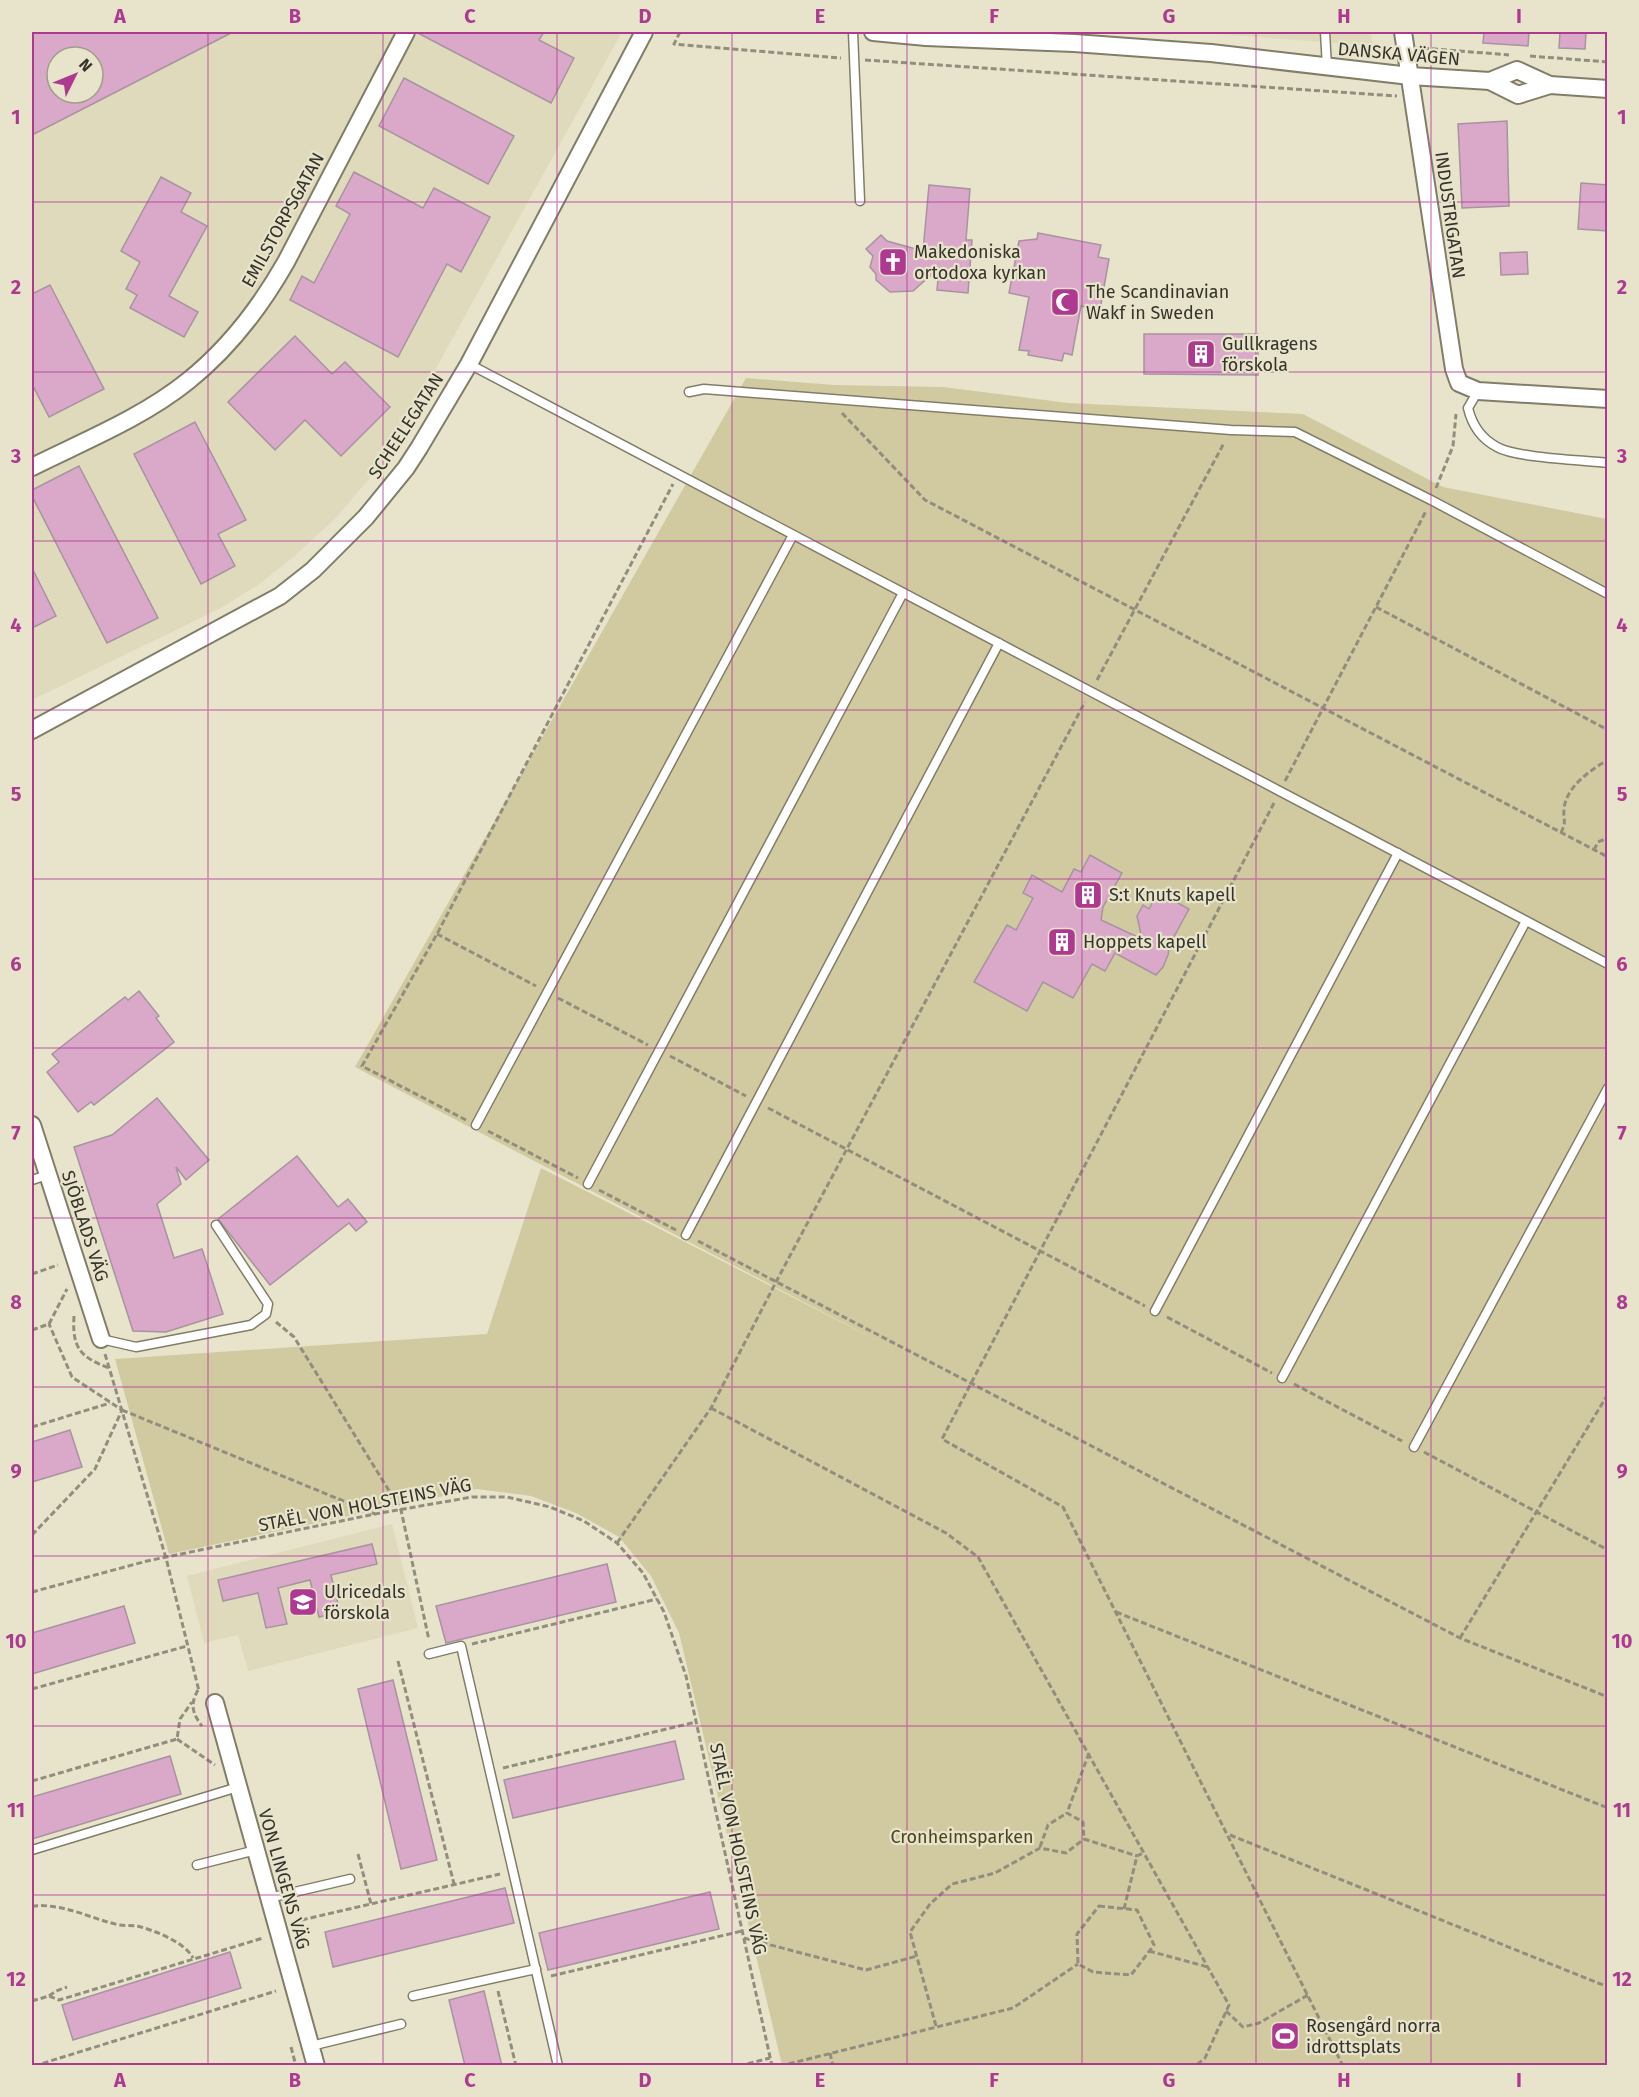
<svg xmlns="http://www.w3.org/2000/svg" width="1639" height="2097" font-family="'Fira Sans',sans-serif">
<rect width="100%" height="100%" fill="#e8e4cc"/>
<g fill="#dfdabb" fill-rule="evenodd">
<path d="M32,32H622L398,437L369,479L335,519L290,560L259,584L221,608L32,700ZM57,57H93V93H57Z"/>
<path d="M1192,32H1371L1373,46Z"/>
<path d="M392,1524L418,1628L248,1671L238,1635L204,1643L187,1576Z"/>
</g>
<path fill="#d1caa0" d="M746,378L834,385L943,387L1068,403L1303,414L1443,487L1607,519V2065H782L679,1633L651,1576L619,1537L576,1513L531,1496L477,1489L169,1554L115,1359L487,1334L541,1168L882,1343L355,1067Z"/>
<g fill="#daa8c9" stroke="#a893a0" stroke-width="1.5" fill-rule="evenodd">
<path d="M32,32H233L32,135ZM57,57H93V93H57Z"/>
<path d="M416,32H544L539,40L574,58L551,103Z"/>
<path d="M1484,32H1529L1528,46L1483,43Z"/>
<path d="M1560,32H1586L1585,49L1559,48Z"/>
<path d="M404,78L514,136L488,184L379,126Z"/>
<path d="M1507,121L1509,206L1462,208L1458,124Z"/>
<path d="M354,172L423,208L434,188L490,217L461,272L447,264L398,357L290,300L302,276L314,283L350,214L336,206Z"/>
<path d="M161,177L191,193L181,212L207,226L169,296L198,312L184,337L130,308L137,295L126,289L140,262L121,251Z"/>
<path d="M1581,183L1608,185V231L1578,229Z"/>
<path d="M929,185L970,189L966,240H972L968,293L937,290L939,268L913,291L890,292L876,280V274L870,267L873,256L866,249L881,235L887,241L923,251Z"/>
<path d="M1038,233L1101,245L1098,257L1109,259L1100,310L1081,306L1072,355L1064,353L1062,361L1028,355L1029,351L1019,350L1029,297L1009,293L1019,241L1037,239Z"/>
<path d="M1527,252L1528,274L1501,275L1500,253Z"/>
<path d="M50,285L104,389L49,417L32,384V294Z"/>
<path d="M1144,334H1258V375L1144,374Z"/>
<path d="M295,336L332,374L345,362L390,407L341,456L305,420L275,450L228,402Z"/>
<path d="M195,422L246,520L218,534L235,566L201,584L134,454Z"/>
<path d="M79,466L158,618L107,643L32,496V490Z"/>
<path d="M32,568L56,616L32,628Z"/>
<path d="M1090,855L1122,873L1103,907L1101,920L1142,939L1137,916L1143,905L1149,909L1158,892L1189,909L1170,944L1168,955L1163,967L1156,975L1115,953L1105,971L1092,964L1073,998L1043,982L1027,1011L974,982L1007,925L1016,930L1033,898L1023,893L1032,875L1062,892L1074,869L1081,872Z"/>
<path d="M139,991L159,1016L156,1018L174,1042L94,1105L91,1102L78,1112L47,1072L59,1062L52,1054L125,997L128,1000Z"/>
<path d="M157,1098L209,1160L186,1180L176,1167L181,1184L157,1204L174,1258L202,1249L223,1314L166,1332L133,1331L74,1147L112,1135Z"/>
<path d="M297,1156L338,1207L348,1199L367,1222L356,1231L349,1223L270,1285L218,1219Z"/>
<path d="M70,1430L82,1467L32,1482V1442Z"/>
<path d="M372,1544L377,1564L331,1575L340,1612L319,1617L310,1580L278,1588L287,1624L266,1628L258,1593L223,1601L218,1580Z"/>
<path d="M607,1564L616,1602L446,1643L436,1606Z"/>
<path d="M124,1606L135,1643L32,1674V1633Z"/>
<path d="M393,1680L437,1860L401,1869L358,1689Z"/>
<path d="M675,1741L684,1779L513,1818L504,1780Z"/>
<path d="M170,1756L181,1794L32,1839V1797Z"/>
<path d="M505,1888L514,1923L333,1967L325,1932Z"/>
<path d="M710,1892L719,1929L548,1970L539,1933Z"/>
<path d="M230,1952L241,1988L73,2040L62,2005Z"/>
<path d="M484,1991L502,2066H465L449,2000Z"/>
</g>
<g fill="none" stroke-linecap="round" stroke-linejoin="round">
<g stroke="#817d68" stroke-width="11">
<g id="lane">
<path d="M853,32L860,201"/>
<path d="M1325,32L1327,67"/>
<path d="M469,364L1608,964"/>
<path d="M1478,391L1468,408C1472,425 1482,439 1497,447C1516,458 1583,460 1608,463"/>
<path d="M689,392L704,389L1231,430L1295,432L1431,500L1608,594"/>
<path d="M476,1125L793,535"/>
<path d="M32,1180L47,1175"/>
<path d="M588,1184L903,593"/>
<path d="M686,1235L999,643"/>
<path d="M1155,1311L1398,853"/>
<path d="M101,1339L136,1347L251,1325L266,1314L268,1304L216,1225"/>
<path d="M1282,1378L1526,921"/>
<path d="M1414,1447L1608,1088"/>
<path d="M429,1654L461,1646L558,2066"/>
<path d="M32,1850L238,1787"/>
<path d="M197,1865L256,1850"/>
<path d="M269,1898L350,1879"/>
<path d="M413,1996L536,1969"/>
<path d="M311,2046L401,2024"/>
</g>
</g>
<g stroke="#817d68" stroke-width="20">
<g id="street">
<path d="M873,32L926,37L1074,43L1211,53L1410,76L1490,81L1518,95L1550,85"/>
<path d="M1403,32L1454,369L1459,383L1478,391L1608,399"/>
<path d="M1490,81L1517,70L1550,85L1608,89"/>
<path d="M32,467C84,441 142,418 188,381C228,349 261,306 286,262L406,32"/>
<path d="M32,730L280,596L313,570L366,517L406,468L419,448L469,364L644,32"/>
<path d="M32,1125L101,1339"/>
<path d="M215,1703L316,2066"/>
</g>
</g>
<g stroke="#918e7d" stroke-width="3" stroke-dasharray="6 3" stroke-linecap="butt">
<path d="M680,32L674,44L841,58"/>
<path d="M1423,48L1509,55"/>
<path d="M1530,56L1608,62"/>
<path d="M865,60L1397,96"/>
<path d="M842,413L925,500L1608,857"/>
<path d="M1436,488L1453,446L1456,414"/>
<path d="M1376,607L1608,730"/>
<path d="M1097,680L1224,443"/>
<path d="M1285,781L1426,511"/>
<path d="M1274,803L942,1439L1063,1507L1343,2066"/>
<path d="M1561,833C1567,820 1563,821 1564,809C1566,787 1590,770 1608,760"/>
<path d="M1594,850L1598,842L1608,838"/>
<path d="M437,934L536,986"/>
<path d="M558,998L648,1045"/>
<path d="M670,1056L746,1096"/>
<path d="M768,1108L1145,1306"/>
<path d="M466,1120L362,1066L437,934L673,484"/>
<path d="M488,1131L578,1178"/>
<path d="M599,1190L676,1230"/>
<path d="M698,1241L1460,1638L1608,1697"/>
<path d="M32,1274L58,1265"/>
<path d="M74,1316C72,1348 80,1357 109,1368"/>
<path d="M1167,1317L1272,1373"/>
<path d="M276,1322L294,1337L401,1510L429,1640"/>
<path d="M32,1330L49,1324L67,1289"/>
<path d="M105,1354L166,1558L199,1691"/>
<path d="M1294,1384L1402,1441"/>
<path d="M711,1408L946,1533L978,1557L1229,2005L1205,2058L1195,2066"/>
<path d="M122,1410L375,1514"/>
<path d="M32,1427L110,1403"/>
<path d="M1424,1452L1608,1550"/>
<path d="M32,1535L95,1469L122,1410L72,1377L49,1324"/>
<path d="M617,1543L711,1408L776,1282L1085,702"/>
<path d="M32,1592L147,1561L375,1514L472,1497H507L550,1507L584,1521L617,1543L643,1573L664,1612L686,1676L772,2066"/>
<path d="M1116,1612L1608,1808"/>
<path d="M1460,1638L1608,1394"/>
<path d="M472,1644L657,1599"/>
<path d="M398,1661L454,1884"/>
<path d="M32,1689L187,1646"/>
<path d="M198,1690C190,1704 192,1713 202,1726"/>
<path d="M177,1739L215,1765"/>
<path d="M1089,1753L1067,1813L1083,1822L1084,1839L1137,1856"/>
<path d="M503,1768L696,1722"/>
<path d="M32,1781L177,1739L180,1719L192,1702"/>
<path d="M1230,1835L1608,1987"/>
<path d="M1040,1847L1048,1825L1067,1813"/>
<path d="M358,1854L371,1904"/>
<path d="M32,1906C63,1903 89,1918 119,1925C125,1926 131,1925 137,1926C154,1930 186,1943 193,1958"/>
<path d="M1099,1906L1137,1910L1154,1945L1131,1975L1093,1972L1078,1964L1077,1934Z"/>
<path d="M1124,1909L1137,1856L1143,1853"/>
<path d="M293,1922L500,1874"/>
<path d="M744,1938L866,1970L917,1956"/>
<path d="M1149,1951L1208,1967"/>
<path d="M551,1976L742,1931"/>
<path d="M498,1991L516,2066"/>
<path d="M49,1996L56,1991L67,1987"/>
<path d="M32,2001L49,1996L59,2000L263,1938"/>
<path d="M1226,2011L1243,2027L1259,2023L1308,1995"/>
<path d="M936,2026L910,1932L930,1904L952,1884L995,1873L1040,1848L1066,1853L1084,1839"/>
<path d="M291,2047L296,2066"/>
<path d="M830,2053L833,2066"/>
<path d="M34,2066L276,1991"/>
<path d="M739,2066L770,2058"/>
<path d="M780,2066L1013,2008L1078,1964"/>
</g>
<use href="#lane" stroke="#fff" stroke-width="8"/>
<use href="#street" stroke="#fff" stroke-width="16"/>
</g>
<path fill="none" stroke="#ae3991" stroke-width="1.5" stroke-opacity="0.55" d="M208,32V2066M383,32V2066M557,32V2066M732,32V2066M907,32V2066M1082,32V2066M1256,32V2066M1431,32V2066M32,202H1608M32,372H1608M32,541H1608M32,710H1608M32,879H1608M32,1048H1608M32,1218H1608M32,1387H1608M32,1556H1608M32,1726H1608M32,1895H1608"/>
<defs>
<g id="church-square" transform="scale(1.5)"><rect x="-9" y="-9" width="18" height="18" rx="4" fill="#ae3991" stroke="#e8e4cc"/><path d="M-1.2-6h2.4v3.5h3.3v2.4h-3.3V6h-2.4V-.1h-3.3v-2.4h3.3Z" fill="#fff"/></g>
<g id="mosque-square" transform="scale(1.5)"><rect x="-9" y="-9" width="18" height="18" rx="4" fill="#ae3991" stroke="#e8e4cc"/><path d="M3.5-4.9A6 6 0 1 0 3.5 4.9A5 5 0 1 1 3.5-4.9Z" fill="#fff"/></g>
<g id="building-square" transform="scale(1.5)"><rect x="-9" y="-9" width="18" height="18" rx="4" fill="#ae3991" stroke="#e8e4cc"/><path d="M-4-6H4V6H1V3H-1V6H-4ZM-2.5-4.3h1.7v1.8h-1.7ZM.8-4.3h1.7v1.8H.8ZM-2.5-1h1.7V.8h-1.7ZM.8-1h1.7V.8H.8Z" fill="#fff"/></g>
<g id="school-square" transform="scale(1.5)"><rect x="-9" y="-9" width="18" height="18" rx="4" fill="#ae3991" stroke="#e8e4cc"/><path d="M0-5L7-2L0 1L-7-2ZM-4 1L0 2.5L4 1V4Q0 6-4 4Z" fill="#fff"/></g>
<g id="stadium-square" transform="scale(1.5)"><rect x="-9" y="-9" width="18" height="18" rx="4" fill="#ae3991" stroke="#e8e4cc"/><path d="M0-5a6.5 5 0 1 0 0 10a6.5 5 0 1 0 0-10ZM-3.5-1.8h7v3.6h-7Z" fill="#fff"/></g>
</defs>
<g fill-rule="evenodd">
<use href="#church-square" x="893" y="262"/>
<use href="#mosque-square" x="1065" y="302"/>
<use href="#building-square" x="1201" y="354"/>
<use href="#building-square" x="1088" y="895"/>
<use href="#building-square" x="1062" y="942"/>
<use href="#school-square" x="303" y="1602"/>
<use href="#stadium-square" x="1285" y="2036"/>
</g>
<g text-anchor="middle" stroke-width="4.5" stroke-linejoin="round" paint-order="stroke">
<g font-size="18" fill="#35332a" stroke="#e8e4cc">
<text transform="translate(1399 54) rotate(5)" y="6">DANSKA VÄGEN</text>
<text transform="translate(1450 215) rotate(82)" y="6">INDUSTRIGATAN</text>
<text transform="translate(283 220) rotate(-61)" y="6">EMILSTORPSGATAN</text>
<text transform="translate(406 426) rotate(-57)" y="6">SCHEELEGATAN</text>
<text transform="translate(85 1226) rotate(72)" y="6">SJÖBLADS VÄG</text>
<text transform="translate(365 1505) rotate(-11)" y="6">STAËL VON HOLSTEINS VÄG</text>
<text transform="translate(738 1849) rotate(78)" y="6">STAËL VON HOLSTEINS VÄG</text>
<text transform="translate(284 1879) rotate(74)" y="6">VON LINGENS VÄG</text>
</g>
<g font-size="18" fill="#35332a" stroke="#e8e4cc" text-anchor="start">
<text x="914" y="258">Makedoniska<tspan x="914" dy="21">ortodoxa kyrkan</tspan></text>
<text x="1086" y="298">The Scandinavian<tspan x="1086" dy="21">Wakf in Sweden</tspan></text>
<text x="1222" y="350">Gullkragens<tspan x="1222" dy="21">förskola</tspan></text>
<text x="1109" y="901">S:t Knuts kapell</text>
<text x="1083" y="948">Hoppets kapell</text>
<text x="324" y="1598">Ulricedals<tspan x="324" dy="21">förskola</tspan></text>
<text x="1306" y="2032">Rosengård norra<tspan x="1306" dy="21">idrottsplats</tspan></text>
</g>
<g font-size="18" fill="#4d451a" stroke="#e8e4cc">
<text x="962" y="1843">Cronheimsparken</text>
</g>
</g>
<rect width="1639" height="2097" fill="none" stroke="#e8e4cc" stroke-width="66"/>
<g transform="translate(75 75) rotate(47)"><circle r="28" fill="#e8e4cc" stroke="#a09d8b" stroke-width="1.5"/>
<path d="M0-4.5L10 22L0 15L-10 22Z" fill="#ae3991"/>
<text y="-9" font-size="16" font-weight="bold" text-anchor="middle" fill="#35332a">N</text>
</g>
<rect x="33" y="33" width="1573" height="2031" fill="none" stroke="#ae3991" stroke-width="2"/>
<g font-size="20" text-anchor="middle" font-weight="bold" fill="#ae3991">
<text x="120" y="23">A</text>
<text x="295" y="23">B</text>
<text x="470" y="23">C</text>
<text x="645" y="23">D</text>
<text x="820" y="23">E</text>
<text x="994" y="23">F</text>
<text x="1169" y="23">G</text>
<text x="1344" y="23">H</text>
<text x="1519" y="23">I</text>
<text x="16" y="124">1</text>
<text x="1622" y="124">1</text>
<text x="16" y="294">2</text>
<text x="1622" y="294">2</text>
<text x="16" y="463">3</text>
<text x="1622" y="463">3</text>
<text x="16" y="632">4</text>
<text x="1622" y="632">4</text>
<text x="16" y="801">5</text>
<text x="1622" y="801">5</text>
<text x="16" y="971">6</text>
<text x="1622" y="971">6</text>
<text x="16" y="1140">7</text>
<text x="1622" y="1140">7</text>
<text x="16" y="1309">8</text>
<text x="1622" y="1309">8</text>
<text x="16" y="1478">9</text>
<text x="1622" y="1478">9</text>
<text x="16" y="1648">10</text>
<text x="1622" y="1648">10</text>
<text x="16" y="1817">11</text>
<text x="1622" y="1817">11</text>
<text x="16" y="1986">12</text>
<text x="1622" y="1986">12</text>
<text x="120" y="2087">A</text>
<text x="295" y="2087">B</text>
<text x="470" y="2087">C</text>
<text x="645" y="2087">D</text>
<text x="820" y="2087">E</text>
<text x="994" y="2087">F</text>
<text x="1169" y="2087">G</text>
<text x="1344" y="2087">H</text>
<text x="1519" y="2087">I</text>
</g>
</svg>
